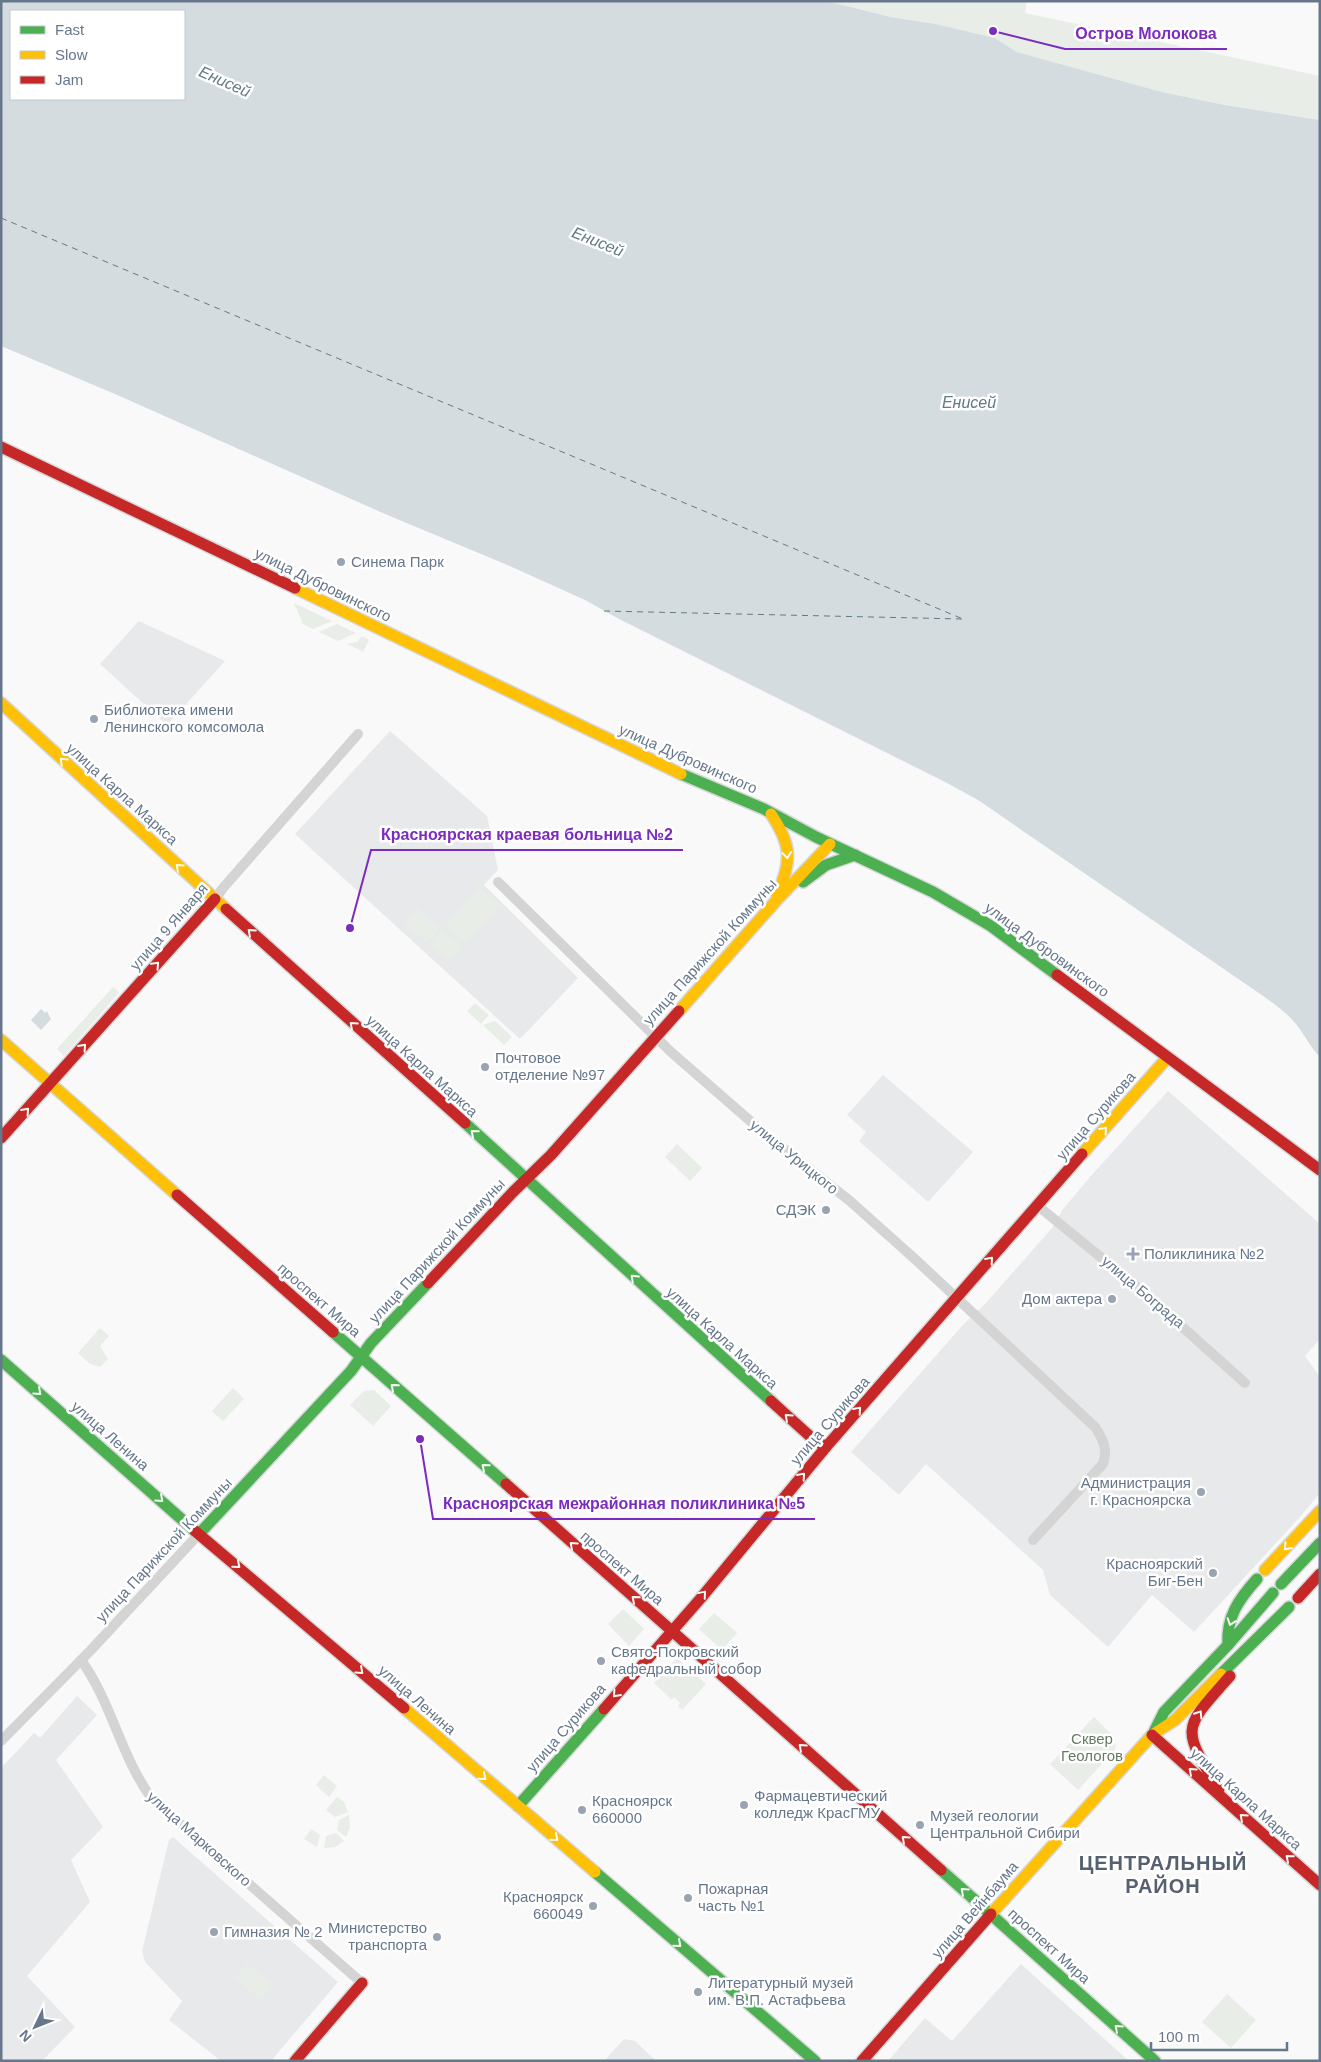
<svg xmlns="http://www.w3.org/2000/svg" width="1321" height="2062" font-family="Helvetica,sans-serif">
<rect width="100%" height="100%" fill="#f9f9f9"/>
<g fill="#e8e9ea">
<path d="M139,621L225,661L167,725L100,664Z"/>
<path d="M390,731L487,816L498,870L484,885L578,978L520,1039L295,834Z"/>
<path d="M883,1075L973,1152L928,1202L859,1141L866,1132L847,1115Z"/>
<path d="M1168,1091L1320,1224V1339L1305,1356L1320,1377V1493L1300,1517L1194,1632L1152,1595L1108,1647L1050,1595L1043,1570L926,1464L899,1495L851,1452L962,1326L986,1303L1052,1228L1063,1209L1090,1177Z"/>
<path d="M77,1696L97,1715L56,1760L103,1827L71,1860L90,1902L27,1976L75,2027L42,2061H1V1768L34,1733L40,1738Z"/>
<path d="M173,1837L338,1982L271,2061H221L169,2020L182,2001L145,1962L142,1951L169,1840Z"/>
<path d="M1021,1964L1129,2061H888L925,2018L952,2041Z"/>
<path d="M624,2039L635,2041L656,2061H604Z"/>
</g>
<g fill="#e8ede7">
<path d="M826,1H1027L1025,13L1320,76V120L1225,105L1162,92L1017,52L995,38L936,24L891,17Z"/>
<path d="M294,603L332,621L313,629L303,624Z"/>
<path d="M337,624L356,633L338,641L319,632Z"/>
<path d="M362,636L369,640L363,652L347,644L357,642Z"/>
<path d="M479,887L500,905L466,944L445,926Z"/>
<path d="M417,908L440,928L427,943L404,923Z"/>
<path d="M442,929L463,947L450,962L429,944Z"/>
<path d="M113,987L119,992L117,995L64,1056L57,1049Z"/>
<path d="M475,1003L489,1015L481,1024L467,1011Z"/>
<path d="M495,1021L512,1037L504,1045L483,1025Z"/>
<path d="M677,1144L702,1168L690,1181L665,1157Z"/>
<path d="M100,1328L109,1336L100,1346L108,1359L100,1367L90,1364L78,1353Z"/>
<path d="M233,1388L244,1399L223,1421L212,1411Z"/>
<path d="M374,1390L391,1406L373,1426L350,1405L364,1391Z"/>
<path d="M623,1609L644,1629L629,1646L608,1624Z"/>
<path d="M714,1613L737,1633L722,1650L699,1629Z"/>
<path d="M677,1658L706,1684L682,1710L678,1706L680,1703L674,1697L672,1700L654,1683Z"/>
<path d="M1094,1717L1112,1735L1116,1746L1113,1752L1078,1790L1050,1764Z"/>
<path d="M324,1775L337,1786L329,1797L316,1785Z"/>
<path d="M337,1797L344,1802L348,1812L335,1817L326,1810Z"/>
<path d="M349,1815L350,1827L346,1837L337,1830L339,1820Z"/>
<path d="M311,1829L320,1835L317,1847L304,1839Z"/>
<path d="M336,1833L344,1841L335,1847L324,1848L326,1836Z"/>
<path d="M247,1964L273,1986L261,2000L235,1978Z"/>
<path d="M1227,1994L1256,2020L1231,2048L1202,2022Z"/>
</g>
<g fill="#d5dce0" fill-rule="evenodd">
<path d="M1,1H826L891,17L936,24L995,38L1017,52L1162,92L1225,105L1320,120V1057C1310,1047 1305,1035 1296,1024C1288,1014 1277,1006 1266,998L978,800L947,783L619,619L585,600L505,564L385,514L115,394L1,346ZM11,11H184V99H11Z"/>
<path d="M41,1009L45,1013L47,1011L51,1019L41,1030L31,1020Z"/>
</g>
<g fill="none" stroke-linecap="round" stroke-linejoin="round">
<g stroke="#627986" stroke-width="1" stroke-dasharray="6 5" stroke-linecap="butt">
<path d="M1,218L963,619"/>
<path d="M604,611L962,619"/>
</g>
<g stroke="#d5d7d9" stroke-width="14">
<g id="fast">
<path d="M681,774L764,809L816,837L933,892L991,926L1057,975"/>
<path d="M803,882L826,865L855,855"/>
<path d="M465,1123L771,1401"/>
<path d="M333,1332L506,1484"/>
<path d="M1,1360L195,1531"/>
<path d="M199,1534L351,1371L371,1343L428,1283"/>
<path d="M1281,1584L1320,1543"/>
<path d="M1228,1645C1226,1617 1239,1599 1257,1579"/>
<path d="M1221,1674L1289,1607"/>
<path d="M1154,1732L1164,1712L1228,1645L1273,1593"/>
<path d="M518,1806L604,1709"/>
<path d="M941,1870L1155,2061"/>
<path d="M595,1872L815,2061"/>
</g>
</g>
<g stroke="#d5d7d9" stroke-width="14">
<g id="slow">
<path d="M295,588L681,774"/>
<path d="M1,703L226,909"/>
<path d="M771,814C792,845 792,862 777,895"/>
<path d="M679,1011L775,902L830,844"/>
<path d="M1,1040L177,1195"/>
<path d="M1082,1154L1167,1058"/>
<path d="M1265,1570L1320,1511"/>
<path d="M404,1708L595,1872"/>
<path d="M991,1914L1152,1735L1175,1720L1221,1674"/>
</g>
</g>
<g stroke="#d5d7d9" stroke-width="14">
<g id="jam">
<path d="M1,447L295,588"/>
<path d="M226,909L465,1123"/>
<path d="M1057,975L1320,1170"/>
<path d="M1,1138L215,899"/>
<path d="M177,1195L333,1332"/>
<path d="M428,1283L513,1192L551,1155L679,1011"/>
<path d="M826,1447L1082,1154"/>
<path d="M506,1484L672,1631"/>
<path d="M195,1531L404,1708"/>
<path d="M1298,1598L1320,1574"/>
<path d="M672,1631L941,1870"/>
<path d="M604,1709L701,1598L826,1447L813,1439L771,1401"/>
<path d="M1152,1735L1320,1885"/>
<path d="M1219,1789C1180,1727 1183,1729 1230,1676"/>
<path d="M295,2061L362,1983"/>
<path d="M862,2061L991,1914"/>
</g>
</g>
<g stroke="#d4d4d5" stroke-width="10">
<path d="M498,882L671,1052L764,1133L850,1201L916,1260L1095,1427C1103,1439 1108,1449 1103,1464L1033,1540"/>
<path d="M215,899L223,888L358,734"/>
<path d="M1038,1206L1141,1290L1245,1383"/>
<path d="M81,1660C112,1703 121,1757 152,1799L362,1983"/>
<path d="M1,1741L90,1651L199,1534"/>
</g>
<use href="#fast" stroke="#4caf50" stroke-width="11"/>
<use href="#slow" stroke="#ffc107" stroke-width="11"/>
<use href="#jam" stroke="#c62828" stroke-width="11"/>
</g>
<defs><path id="oneway-chevron" d="M-2-3.5L2.5 0L-2 3.5" fill="none" stroke-width="1.6" stroke-linecap="round" stroke-linejoin="round" transform="scale(1.25)"/></defs>
<g stroke="#f6fbf6">
<use href="#oneway-chevron" transform="translate(63 761) rotate(-137)"/>
<use href="#oneway-chevron" transform="translate(787 855) rotate(84)"/>
<use href="#oneway-chevron" transform="translate(179 867) rotate(-138)"/>
<use href="#oneway-chevron" transform="translate(251 932) rotate(-138)"/>
<use href="#oneway-chevron" transform="translate(156 965) rotate(-47)"/>
<use href="#oneway-chevron" transform="translate(353 1025) rotate(-138)"/>
<use href="#oneway-chevron" transform="translate(83 1047) rotate(-48)"/>
<use href="#oneway-chevron" transform="translate(26 1111) rotate(-48)"/>
<use href="#oneway-chevron" transform="translate(1104 1130) rotate(-48)"/>
<use href="#oneway-chevron" transform="translate(474 1133) rotate(-139)"/>
<use href="#oneway-chevron" transform="translate(990 1260) rotate(-49)"/>
<use href="#oneway-chevron" transform="translate(634 1278) rotate(-136)"/>
<use href="#oneway-chevron" transform="translate(394 1387) rotate(-139)"/>
<use href="#oneway-chevron" transform="translate(38 1392) rotate(42)"/>
<use href="#oneway-chevron" transform="translate(858 1410) rotate(-49)"/>
<use href="#oneway-chevron" transform="translate(788 1417) rotate(-138)"/>
<use href="#oneway-chevron" transform="translate(485 1467) rotate(-139)"/>
<use href="#oneway-chevron" transform="translate(802 1476) rotate(-49)"/>
<use href="#oneway-chevron" transform="translate(160 1499) rotate(42)"/>
<use href="#oneway-chevron" transform="translate(573 1545) rotate(-138)"/>
<use href="#oneway-chevron" transform="translate(1287 1547) rotate(132)"/>
<use href="#oneway-chevron" transform="translate(237 1565) rotate(40)"/>
<use href="#oneway-chevron" transform="translate(703 1594) rotate(-50)"/>
<use href="#oneway-chevron" transform="translate(635 1599) rotate(-139)"/>
<use href="#oneway-chevron" transform="translate(1231 1622) rotate(109)"/>
<use href="#oneway-chevron" transform="translate(360 1671) rotate(42)"/>
<use href="#oneway-chevron" transform="translate(616 1694) rotate(132)"/>
<use href="#oneway-chevron" transform="translate(1199 1714) rotate(-57)"/>
<use href="#oneway-chevron" transform="translate(802 1747) rotate(-138)"/>
<use href="#oneway-chevron" transform="translate(1192 1771) rotate(-138)"/>
<use href="#oneway-chevron" transform="translate(483 1777) rotate(41)"/>
<use href="#oneway-chevron" transform="translate(1243 1817) rotate(-138)"/>
<use href="#oneway-chevron" transform="translate(555 1838) rotate(40)"/>
<use href="#oneway-chevron" transform="translate(905 1839) rotate(-138)"/>
<use href="#oneway-chevron" transform="translate(1289 1858) rotate(-139)"/>
<use href="#oneway-chevron" transform="translate(964 1891) rotate(-138)"/>
<use href="#oneway-chevron" transform="translate(678 1944) rotate(41)"/>
<use href="#oneway-chevron" transform="translate(1118 2028) rotate(-138)"/>
</g>
<g fill="#99a4b2" stroke="#fff" stroke-width="2">
<circle cx="341" cy="562" r="5"/>
<circle cx="94" cy="719" r="5"/>
<circle cx="485" cy="1067" r="5"/>
<circle cx="826" cy="1210" r="5"/>
<path d="M1130.5 1246.5h5v5h5v5h-5v5h-5v-5h-5v-5h5z"/>
<circle cx="1112" cy="1299" r="5"/>
<circle cx="1201" cy="1492" r="5"/>
<circle cx="1213" cy="1573" r="5"/>
<circle cx="601" cy="1661" r="5"/>
<circle cx="744" cy="1805" r="5"/>
<circle cx="582" cy="1810" r="5"/>
<circle cx="920" cy="1825" r="5"/>
<circle cx="688" cy="1898" r="5"/>
<circle cx="593" cy="1906" r="5"/>
<circle cx="214" cy="1932" r="5"/>
<circle cx="437" cy="1937" r="5"/>
<circle cx="698" cy="1992" r="5"/>
</g>
<g text-anchor="middle" stroke-width="5" stroke-linejoin="round" paint-order="stroke">
<g font-size="15" fill="#66778c" stroke="#fff" text-anchor="start">
<text x="351" y="567">Синема Парк</text>
<text x="104" y="715">Библиотека имени<tspan x="104" dy="17">Ленинского комсомола</tspan></text>
<text x="495" y="1063">Почтовое<tspan x="495" dy="17">отделение №97</tspan></text>
<text x="816" y="1215" text-anchor="end">СДЭК</text>
<text x="1144" y="1259">Поликлиника №2</text>
<text x="1102" y="1304" text-anchor="end">Дом актера</text>
<text x="1191" y="1488" text-anchor="end">Администрация<tspan x="1191" dy="17">г. Красноярска</tspan></text>
<text x="1203" y="1569" text-anchor="end">Красноярский<tspan x="1203" dy="17">Биг-Бен</tspan></text>
<text x="611" y="1657">Свято-Покровский<tspan x="611" dy="17">кафедральный собор</tspan></text>
<text x="754" y="1801">Фармацевтический<tspan x="754" dy="17">колледж КрасГМУ</tspan></text>
<text x="592" y="1806">Красноярск<tspan x="592" dy="17">660000</tspan></text>
<text x="930" y="1821">Музей геологии<tspan x="930" dy="17">Центральной Сибири</tspan></text>
<text x="698" y="1894">Пожарная<tspan x="698" dy="17">часть №1</tspan></text>
<text x="583" y="1902" text-anchor="end">Красноярск<tspan x="583" dy="17">660049</tspan></text>
<text x="427" y="1933" text-anchor="end">Министерство<tspan x="427" dy="17">транспорта</tspan></text>
<text x="224" y="1937">Гимназия № 2</text>
<text x="708" y="1988">Литературный музей<tspan x="708" dy="17">им. В.П. Астафьева</tspan></text>
</g>
<g font-size="15" fill="#66778c" stroke="#fff">
<text transform="translate(323 585) rotate(26)" y="5">улица Дубровинского</text>
<text transform="translate(688 759) rotate(24)" y="5">улица Дубровинского</text>
<text transform="translate(122 794) rotate(42)" y="5">улица Карла Маркса</text>
<text transform="translate(169 927) rotate(-49)" y="5">улица 9 Января</text>
<text transform="translate(1047 950) rotate(36)" y="5">улица Дубровинского</text>
<text transform="translate(710 952) rotate(-48)" y="5">улица Парижской Коммуны</text>
<text transform="translate(422 1066) rotate(42)" y="5">улица Карла Маркса</text>
<text transform="translate(1096 1116) rotate(-49)" y="5">улица Сурикова</text>
<text transform="translate(794 1157) rotate(39)" y="5">улица Урицкого</text>
<text transform="translate(437 1251) rotate(-47)" y="5">улица Парижской Коммуны</text>
<text transform="translate(1143 1292) rotate(40)" y="5">улица Бограда</text>
<text transform="translate(319 1300) rotate(41)" y="5">проспект Мира</text>
<text transform="translate(722 1338) rotate(42)" y="5">улица Карла Маркса</text>
<text transform="translate(830 1421) rotate(-49)" y="5">улица Сурикова</text>
<text transform="translate(110 1436) rotate(41)" y="5">улица Ленина</text>
<text transform="translate(164 1550) rotate(-47)" y="5">улица Парижской Коммуны</text>
<text transform="translate(622 1568) rotate(41)" y="5">проспект Мира</text>
<text transform="translate(417 1700) rotate(41)" y="5">улица Ленина</text>
<text transform="translate(566 1728) rotate(-49)" y="5">улица Сурикова</text>
<text transform="translate(1246 1799) rotate(42)" y="5">улица Карла Маркса</text>
<text transform="translate(199 1839) rotate(42)" y="5">улица Марковского</text>
<text transform="translate(975 1910) rotate(-49)" y="5">улица Вейнбаума</text>
<text transform="translate(1049 1946) rotate(42)" y="5">проспект Мира</text>
</g>
<g font-size="15" fill="#657c62" stroke="#fff">
<text x="1092" y="1744">Сквер<tspan x="1092" dy="17">Геологов</tspan></text>
</g>
<g font-size="16" font-style="italic" fill="#627986" stroke="#fff">
<text transform="translate(225 81) rotate(24)" y="6">Енисей</text>
<text transform="translate(598 241) rotate(22)" y="6">Енисей</text>
<text x="969" y="408">Енисей</text>
</g>
<g font-size="20" font-weight="bold" letter-spacing="1" fill="#556170" stroke="#fff">
<text x="1163" y="1870">ЦЕНТРАЛЬНЫЙ<tspan x="1163" dy="23">РАЙОН</tspan></text>
</g>
</g>
<path fill="none" stroke="#7b2cbf" stroke-width="2" d="M993 31L1065 49H1227M350 928L371 850H683M420 1439L433 1519H815"/>
<g fill="#7b2cbf" stroke="#fff" stroke-width="2">
<circle cx="993" cy="31" r="5"/>
<circle cx="350" cy="928" r="5"/>
<circle cx="420" cy="1439" r="5"/>
</g>
<g font-size="16" text-anchor="middle" font-weight="bold" fill="#7b2cbf" stroke="#fff" stroke-width="5" stroke-linejoin="round" paint-order="stroke">
<text x="1146" y="39">Остров Молокова</text>
<text x="527" y="840">Красноярская краевая больница №2</text>
<text x="624" y="1509">Красноярская межрайонная поликлиника №5</text>
</g>
<rect width="1321" height="2062" fill="none" stroke="#66778c" stroke-width="5"/>
<rect x="10" y="10" width="175" height="90" fill="#ffffff" stroke="#c2c9d1"/>
<rect x="20" y="26" width="25" height="8" fill="#4caf50" stroke="#c2c9d1"/>
<text x="55" y="35" font-size="15" fill="#66778c">Fast</text>
<rect x="20" y="51" width="25" height="8" fill="#ffc107" stroke="#c2c9d1"/>
<text x="55" y="60" font-size="15" fill="#66778c">Slow</text>
<rect x="20" y="76" width="25" height="8" fill="#c62828" stroke="#c2c9d1"/>
<text x="55" y="85" font-size="15" fill="#66778c">Jam</text>
<g transform="translate(35 2027) rotate(227)" stroke="#ffffff" stroke-width="4" paint-order="stroke">
<path d="M0-4L9 19L0 12L-9 19Z" fill="#66778c"/>
<text y="-8" font-size="14" font-weight="bold" text-anchor="middle" fill="#66778c">N</text>
</g>
<path d="M1151 2042v8h136v-8" fill="none" stroke="#66778c" stroke-width="2.5"/>
<text x="1158" y="2042" font-size="15" fill="#66778c" stroke="#ffffff" stroke-width="4" paint-order="stroke">100 m</text>
</svg>
